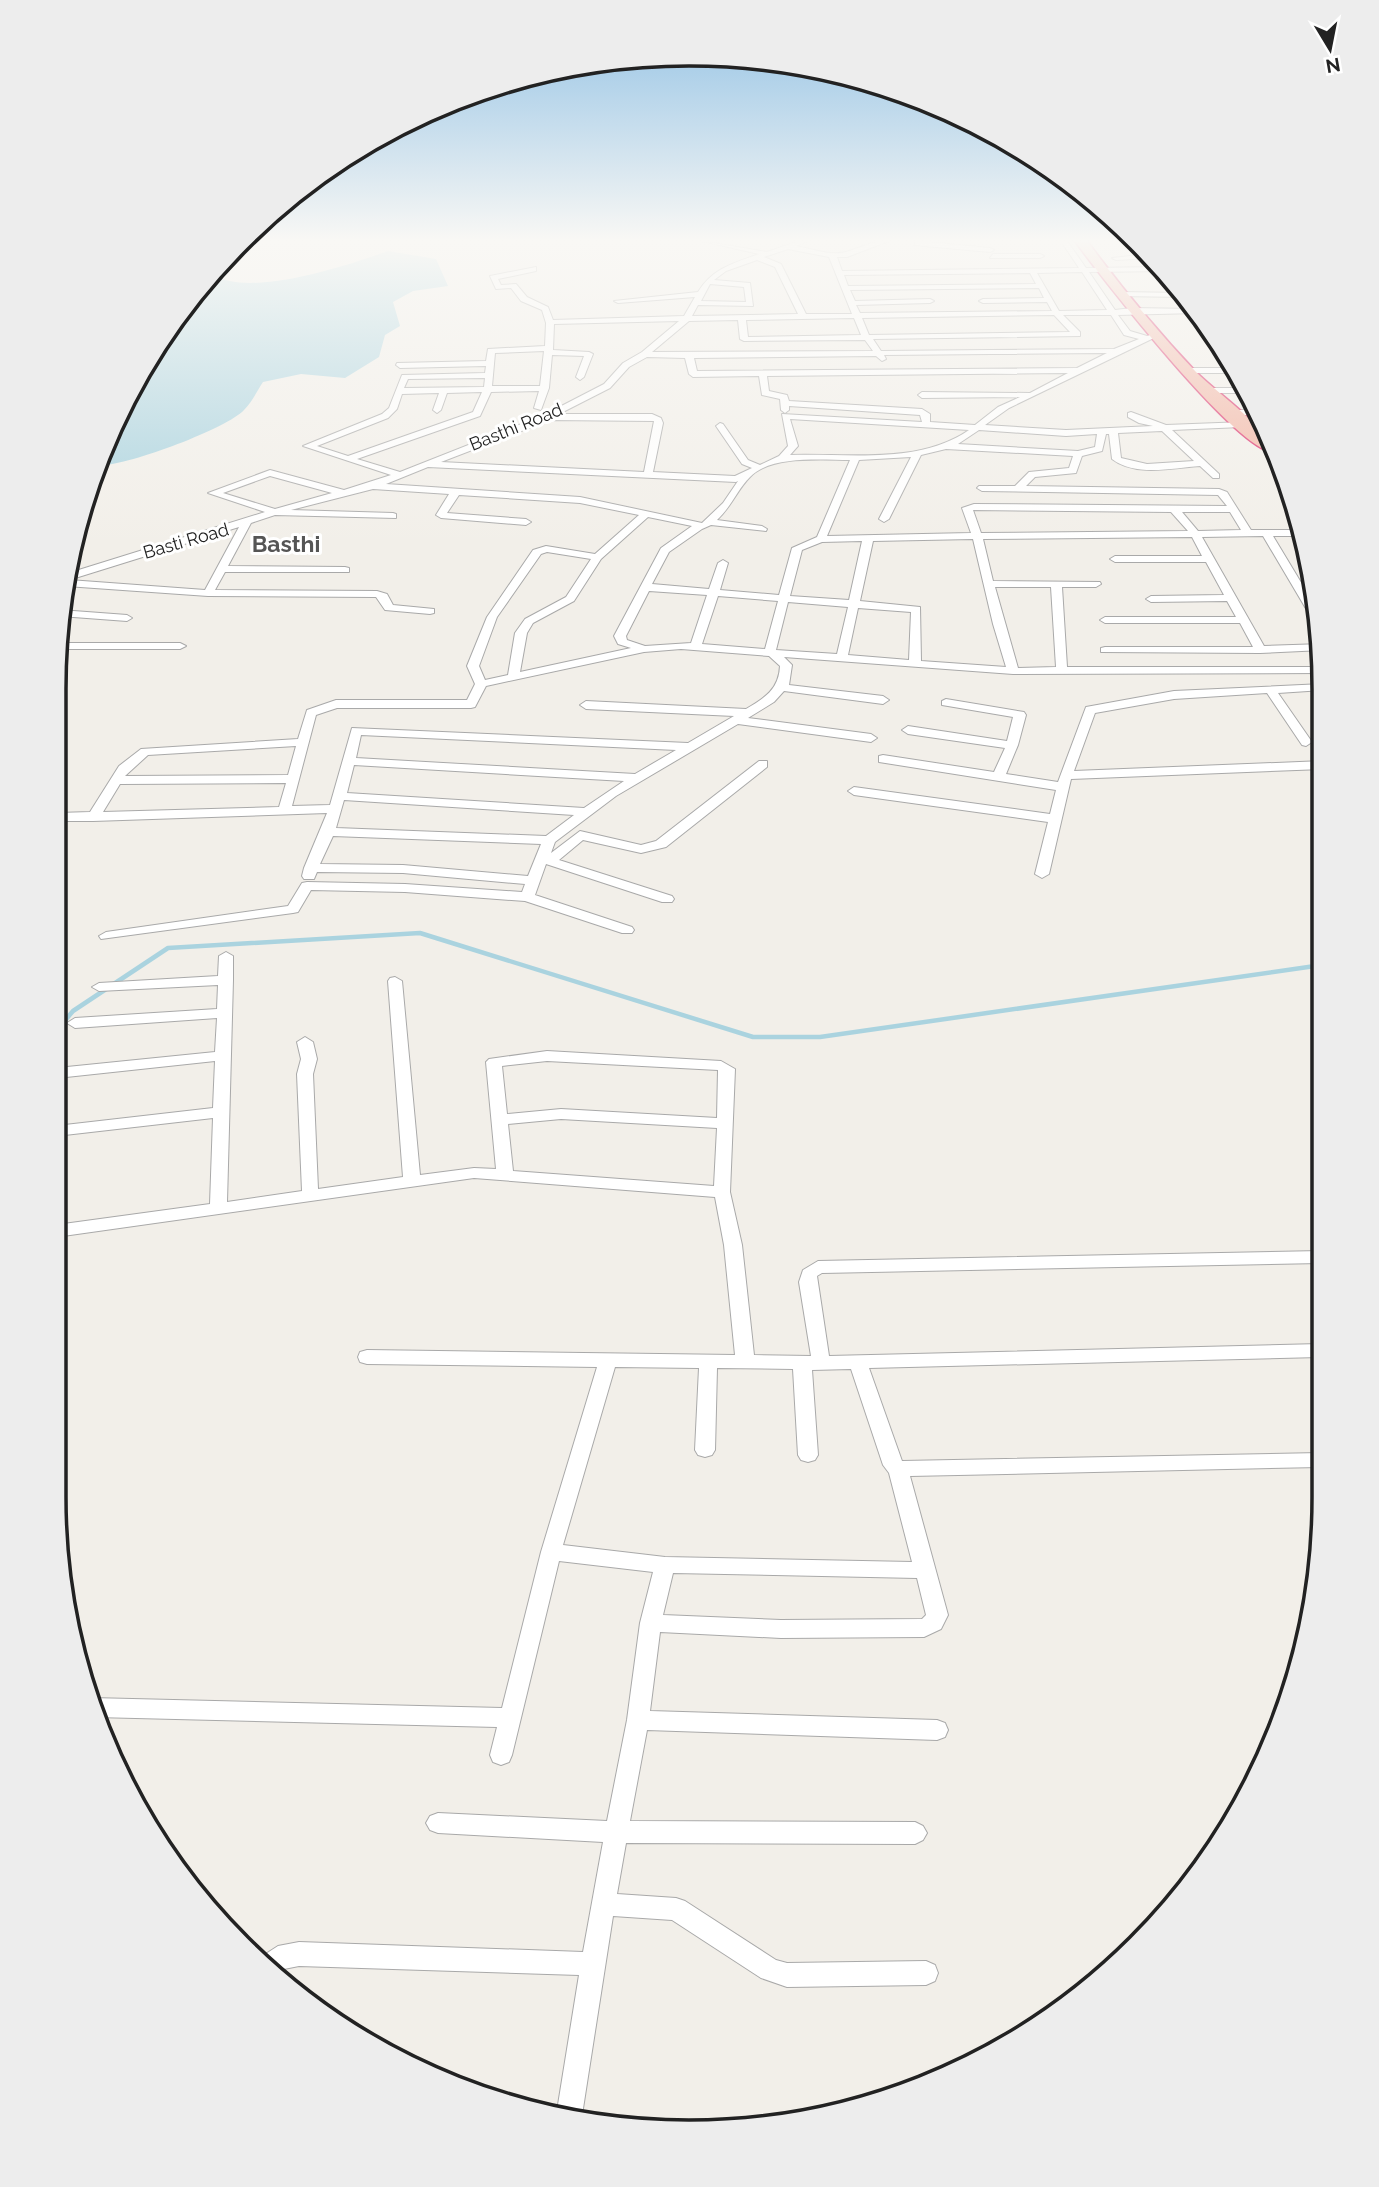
<svg xmlns="http://www.w3.org/2000/svg" width="1379" height="2187" font-family="Raleway,sans-serif">
<rect width="100%" height="100%" fill="#f2efe9"/>
<path fill="#aad3df" d="M388,251L436,259L448,286L413,291L393,302L400,326L385,335L379,357L345,378L301,374L263,382C257,391 252,402 244,410C228,428 123,468 98,465L103,446L186,302L212,274C248,299 349,265 388,251Z"/>
<g fill="none" stroke-linecap="round" stroke-linejoin="round">
<path stroke="#aad3df" stroke-width="4.5" d="M57,1030L73,1011L168,948L420,933L753,1037H820L1322,965"/>
<g stroke="#a9a9a9" stroke-width="2">
<g id="minor">
<path d="M702,241L767,252L799,241H808L796,246C812,249 831,256 846,252C860,248 874,240 889,241L847,257H837L842,271L1079,268L1061,241H1067L1086,268L1163,267L1167,271L1089,272L1115,310L1132,308L1194,309L1197,313L1118,315L1130,331L1147,336L1156,333L1160,335L1009,408L985,425L1066,430L1153,426L1139,423L1128,417V413L1131,412L1166,425L1245,422L1246,424L1242,427L1172,430L1219,474V478H1213L1200,466C1173,468 1135,477 1112,459L1109,434H1106L1102,451L1082,456L1076,473L1035,477L1026,486L1219,489L1227,492L1251,530H1304V536H1273L1317,609V615L1308,612L1263,536L1202,537L1264,646L1323,644V650L1260,653L1101,652V648L1105,647H1253L1240,623H1105L1100,620L1105,617H1236L1227,601L1151,602L1146,599L1151,596L1224,595L1206,562H1115L1110,559L1115,556H1202L1192,537L983,539L993,581L1100,582L1101,584L1096,587H1062L1067,667H1323V673L1013,674L784,657L792,665L789,685L883,696L889,700L883,704L784,691L774,702L748,718L871,734L877,738L871,742L738,724L616,796L555,842L551,853L580,831L641,845L656,841L759,761H767V767L666,847L641,853L583,840L559,860L672,896L674,899L672,902H662L546,864L535,895L632,927L634,930L632,933H622L525,901L405,892L311,890L298,912L293,913L101,939L99,936L106,932L288,906L302,883L307,882L405,884L522,892L525,884L403,873L317,872L314,879H304L302,876L304,868L327,813L93,821H58V813L90,812L119,766L141,749L298,739L307,710L336,700H467L475,684L467,666L487,617L533,550L546,546L595,554L639,515L580,503L459,495L447,513L526,519L531,522L526,525L441,518L436,515L449,494L373,489L291,510L393,513L396,514V518L275,515L251,523L228,566L345,567L349,568V572H225L215,590L377,591L387,594L393,605L434,609V613L430,614L385,610L376,597L208,596L66,586L69,573L265,512L208,493L270,470L344,490L391,475L303,446L382,414L389,408L402,375L485,373L486,366L400,368L396,365L397,363L486,361L488,349L545,346L546,323L542,310L521,301L511,288L496,289L490,276L536,267V271L498,279L501,285L516,284L527,297L548,307L553,320L684,316L695,297L618,303L614,301L698,292C713,268 734,263 759,254ZM788,249L829,257L852,314H806L781,264L764,257ZM757,260L775,267L798,314L692,316L698,305L753,306L750,283L714,280L726,271ZM1082,272L1107,310L1059,311L1037,273ZM1030,273L1036,284L848,286L844,275ZM710,284L744,287L746,302L701,301ZM1039,288L1044,298L983,299L979,301L983,303L1047,302L1052,311L860,313L856,305L930,303L934,301L930,299L855,301L850,290ZM1054,315L1070,332L869,335L862,318ZM1063,315H1111L1124,335L1139,339L1114,349L881,351L873,339L1080,336V332ZM854,318L861,335L748,337L746,320ZM738,320L740,339L744,341L865,340L873,351L652,352L689,321ZM679,321L642,352L623,363L604,384L544,415L400,472L357,459L480,416L491,392L539,391L534,408L541,410L549,388L552,355L584,356L576,377L580,380L584,377L593,354L589,352L553,350L554,324ZM544,351L540,386H492L495,353ZM1107,353L1077,368L697,371L694,358L876,356L882,361L886,359L884,355ZM647,357L685,358L689,374L693,377L759,376L762,395L780,399L781,410L785,413L789,410V406L920,415L922,422L782,414L788,446L779,456L760,465L748,460L723,424L720,423L716,426L742,464L752,468L735,476L653,472L663,423L661,418L652,414H559L610,388L629,367ZM1068,373L1030,393L922,392L918,395L922,398L1020,397L998,407L975,425L930,422V414L922,409L789,401L787,395L769,391L767,376ZM485,378L484,387L404,388L408,379ZM482,392L473,412L348,456L317,446L388,418L397,409L402,394L439,393L433,410L437,413L441,410L447,393ZM790,419L969,430C918,465 848,453 790,455L798,446ZM550,420L654,421L644,472L441,462ZM979,430L1066,436L1097,434L1095,447L1078,451L958,444ZM1162,431L1194,461L1147,464L1121,458L1118,433ZM946,449L1073,456L1069,468L1029,472L1015,486H979L977,488L982,491L1218,495L1227,506L974,504L962,508L971,533L827,536L859,460L911,457L879,519L884,522L889,519L921,455ZM850,460L817,537L792,548L779,595L720,590L728,563L723,560L718,563L709,589L652,584L669,552L702,529L711,525L766,531L767,529L762,526L717,520C732,506 737,490 750,477C771,455 821,460 850,460ZM428,467L736,482L738,481L723,503L702,523L580,497L386,484ZM270,476L332,493L275,509L223,493ZM973,510L1171,512L1188,531L981,533ZM1182,512H1230L1241,530L1198,531ZM648,517L692,526L661,548L614,636L618,644L631,648L520,672L527,633L533,623L574,601L601,559ZM239,527L205,590L69,580L72,579ZM973,539L993,624L1006,667L921,661L920,607L860,601L873,541ZM862,541L849,600L790,596L802,550L822,542ZM547,552L591,559L566,597L525,619L515,633L508,675L485,680L479,666L497,617L541,554ZM995,587H1051L1056,667L1018,668ZM649,591L707,595L691,643L645,646L627,640L626,636ZM718,596L778,601L765,649L702,644ZM788,602L848,607L837,654L776,650ZM858,608L911,612L909,660L848,655ZM681,649L769,656L780,666C779,689 765,698 746,709L586,701L580,705L586,709L734,716L688,743L352,728L330,805L292,806L316,715L337,708H471L475,707L486,686L644,652ZM361,735L676,750L635,774L356,758ZM296,746L288,775L125,776L148,755ZM354,765L624,781L584,808L347,793ZM286,783L279,807L103,812L120,784ZM344,800L574,815L546,836L336,828ZM333,836L541,844L528,876L403,865L320,864Z"/>
<path d="M917,241L990,248L994,250L990,252L914,245Z"/>
<path d="M993,254H1040L1044,256L1040,258H990Z"/>
<path d="M1149,254L1153,258L1116,260L1112,258Z"/>
<path d="M1120,292L1183,293L1186,297L1117,296Z"/>
<path d="M1190,368H1237L1240,373H1187L1186,371Z"/>
<path d="M1207,388H1247L1249,393H1204V389Z"/>
<path d="M1230,410H1256L1258,415H1227L1226,413Z"/>
<path d="M60,610L127,615L132,618L127,621L60,616Z"/>
<path d="M59,643H180L186,646L180,649H59Z"/>
<path d="M1323,684V690L1278,693L1312,742L1306,746L1302,745L1267,693L1174,699L1095,713L1074,771L1323,761V769L1071,779L1049,874L1042,878L1035,874L1048,822L854,795L848,791L854,787L1050,814L1056,790L879,762V756L883,755L994,772L1005,748L908,734L902,730L908,726L1007,741L1013,717L942,705V701L946,699L1024,712L1026,715L1018,745L1006,774L1058,782L1086,707L1174,691Z"/>
<path d="M226,952L233,956V980L227,1202L302,1191L297,1074L301,1059L297,1042L305,1037L313,1042L317,1059L313,1074L318,1189L403,1177L388,981L390,978L395,977L402,981L420,1175L474,1168L496,1169L486,1062L489,1059L547,1051L721,1061L735,1069L730,1192L742,1245L754,1355L811,1356L799,1282L803,1270L818,1261L1321,1251V1263L822,1273L817,1276L829,1356L1320,1344V1357L869,1368L902,1461L1320,1453V1467L910,1476L948,1615L941,1629L924,1637L781,1638L660,1632L650,1711L937,1720L945,1723L948,1730L945,1737L937,1740L647,1730L630,1821L915,1822L923,1826L927,1833L923,1840L915,1844L626,1843L617,1894L676,1898L685,1901L776,1960L787,1963L926,1961L935,1965L938,1973L935,1981L926,1985L787,1987L761,1978L672,1920L613,1916L582,2115L557,2111L579,1975L299,1966L284,1969L277,1974L261,1957L278,1946L299,1942L583,1952L603,1842L438,1833L430,1830L426,1823L430,1816L438,1813L607,1821L627,1720L640,1623L653,1572L559,1561L512,1755L509,1762L501,1765L493,1762L490,1755L497,1727L95,1717L88,1701L91,1698L502,1708L541,1552L597,1367L367,1364L360,1362L358,1357L360,1352L367,1350L735,1355L724,1245L715,1197L474,1178L56,1237V1225L210,1204L213,1118L56,1136V1126L213,1108L215,1061L57,1078V1068L215,1052L217,1018L75,1028L67,1023L75,1018L217,1009L218,985L99,991L92,987L99,983L218,976L219,956ZM547,1061L718,1070L717,1118L561,1109L507,1114L502,1066ZM561,1119L717,1128L714,1186L513,1171L508,1124ZM615,1367L699,1368L695,1450L698,1455L705,1457L712,1455L715,1450L717,1368L793,1369L798,1455L801,1460L808,1462L815,1460L818,1455L812,1370L851,1369L883,1465L889,1473L912,1562L665,1557L563,1545ZM673,1573L917,1578L926,1615L922,1619L781,1620L663,1615Z"/>
</g>
</g>
<g stroke="#dc2a67" stroke-width="3">
<path id="trunk" d="M1075,241H1087C1121,287 1157,331 1196,372C1221,397 1260,420 1273,452C1236,450 1101,277 1075,241Z"/>
</g>
<use href="#minor" fill="#fff" fill-rule="evenodd"/>
<use href="#trunk" fill="#f2b4a3" fill-rule="evenodd"/>
</g>
<linearGradient id="sky" x2="0" y2="1"><stop stop-color="#8fc0e4"/><stop offset="0.44" stop-color="#f9f8f5"/><stop offset="1" stop-color="#f9f8f5" stop-opacity="0"/></linearGradient>
<rect width="1379" height="547" fill="url(#sky)"/>
<g text-anchor="middle" stroke-width="6" stroke-linejoin="round" paint-order="stroke">
<g font-size="18" fill="#222" stroke="#fff">
<text transform="translate(516 427) rotate(-22)" y="6">Basthi Road</text>
<text transform="translate(186 541) rotate(-16)" y="6">Basti Road</text>
</g>
<g font-size="23" font-weight="bold" fill="#555" stroke="#fff">
<text x="286" y="552">Basthi</text>
</g>
</g>
<path d="M0 0H1379V2187H0ZM689 66H689A623 623 0 0 1 1312 689V1497A623 623 0 0 1 689 2120H689A623 623 0 0 1 66 1497V689A623 623 0 0 1 689 66Z" fill="#ededed" fill-rule="evenodd"/>
<path fill="none" stroke="#222" stroke-width="3.5" d="M689 66H689A623 623 0 0 1 1312 689V1497A623 623 0 0 1 689 2120H689A623 623 0 0 1 66 1497V689A623 623 0 0 1 689 66Z"/>
<g transform="translate(1330 49) rotate(170)" stroke="#ffffff" stroke-width="5" paint-order="stroke">
<path d="M0-5L12 26L0 18L-12 26Z" fill="#222222"/>
<text y="-10" font-size="19" font-weight="bold" text-anchor="middle" fill="#222222">N</text>
</g>
</svg>
